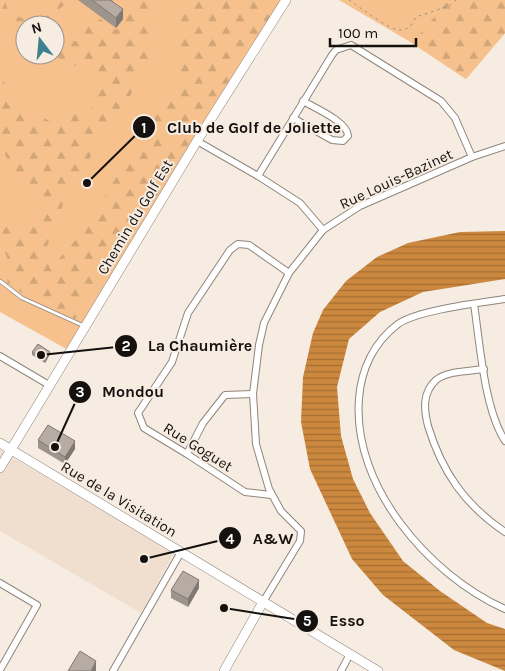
<svg xmlns="http://www.w3.org/2000/svg" width="505" height="671" font-family="Karla,sans-serif">
<defs>
<pattern id="forest-firs" width="22" height="20" patternUnits="userSpaceOnUse" patternTransform="scale(1.25)"><rect width="22" height="20" fill="#f6c18c"/><path d="M5 1l3.5 6h-7zM16 11l3.5 6h-7z" fill="#d2a578"/></pattern>
<pattern id="water-rules" width="6" height="5" patternUnits="userSpaceOnUse" patternTransform="scale(1.25)"><rect width="6" height="5" fill="#cc883e"/><path d="M0 2.5h6" fill="none" stroke="#a46e32"/></pattern>
</defs>
<rect width="100%" height="100%" fill="#f7ece1"/>
<path fill="#f0dfcf" d="M0,450L174,553L141,613L0,531Z"/>
<g fill="#f6c18c" fill-rule="evenodd">
<path d="M0,0H286L70,351L0,312ZM25,25H55V55H25Z"/>
<path d="M339,0H505V33L466,79L412,43Z"/>
</g>
<g fill="url(#forest-firs)">
<path d="M0,0H5L8,11L35,25L41,15L51,16L52,25H25V48L12,29L0,23Z"/>
<path d="M55,0H72L117,30L134,5V0H145V2L152,12L153,40L151,63L68,192L46,249L56,262L81,234L165,99L178,90L181,53L176,29L182,0H281L196,132L108,276L75,319L7,285C8,272 12,256 0,248V217L31,225L37,210V200L11,165L0,146V77C14,96 31,111 51,122L71,113L90,114L99,87L87,68L65,64L55,54V42L78,41L83,28L80,10L63,6L55,13L53,6Z"/>
<path d="M449,0H505V33L466,79L412,43Z"/>
</g>
<path fill="url(#water-rules)" d="M505,231V279L423,292L380,312L349,339L337,387L341,436L353,479L370,513L403,561L440,591L487,623L505,629V671L454,650L383,595L352,559L310,469L301,422L303,377L313,333L323,310L346,281L377,257L408,243L460,232Z"/>
<g fill="none" stroke-linecap="round" stroke-linejoin="round">
<g stroke="#8f857c" stroke-width="4.5">
<path id="lane" d="M0,281L22,298L84,326"/>
</g>
<g stroke="#8f857c" stroke-width="8">
<g id="street">
<path d="M293,118L332,140L343,141L348,136C348,122 315,108 303,101"/>
<path d="M197,141L258,176L300,203L323,230"/>
<path d="M258,176L332,55L336,50L351,45L441,101L455,118L472,157"/>
<path d="M505,299C479,303 418,310 398,324C374,342 361,369 359,399C352,486 429,575 505,609"/>
<path d="M474,304C480,344 484,408 505,441"/>
<path d="M0,356L49,385"/>
<path d="M484,369C470,371 447,371 436,380C422,393 424,410 428,426C442,472 465,505 505,532"/>
<path d="M187,454L203,423L225,395L253,394"/>
<path d="M271,495L245,492L187,454L144,428L138,413L172,362L188,313L230,250L238,244L249,245L289,273"/>
<path d="M0,583L37,605L0,670"/>
<path d="M263,602L300,541L301,531L281,511L269,489L256,444L253,394L259,345L264,323L289,273L323,230L360,206L472,157L505,146"/>
<path d="M113,671L181,552"/>
<path d="M341,671L350,654"/>
</g>
</g>
<g stroke="#8f857c" stroke-width="10">
<g id="secondary">
<path d="M0,443L378,671"/>
<path d="M0,468L197,141L286,0"/>
<path d="M224,671L263,602"/>
</g>
</g>
<path stroke="#989088" stroke-width="1" stroke-dasharray="2.5 4" stroke-linecap="butt" d="M349,0C360,7 391,32 402,30C410,29 413,23 416,17L449,6L456,0"/>
<use href="#lane" stroke="#fff" stroke-width="3"/>
<use href="#street" stroke="#fff" stroke-width="6"/>
<use href="#secondary" stroke="#fff" stroke-width="9"/>
</g>
<g fill="#9d948c">
<path d="M78,0H113L112,1L123,19L116,28Z"/>
<path d="M32,352L50,354L45,363L32,355Z"/>
<path d="M38,440L75,449L65,464L38,448Z"/>
<path d="M199,588L188,607L171,598V590Z"/>
</g>
<g fill="#807872">
<path d="M123,9V19L116,28V18Z"/>
<path d="M50,352V354L45,363V360Z"/>
<path d="M75,441V449L65,464V457Z"/>
<path d="M199,580V588L188,607V599Z"/>
<path d="M96,661V671H91Z"/>
</g>
<g fill="#b7aca3" stroke="#807872">
<path d="M92,0H110L123,9L116,18Z"/>
<path d="M38,344L50,352L45,360L32,352Z"/>
<path d="M48,425L75,441L65,457L38,440Z"/>
<path d="M183,571L199,580L188,599L171,590Z"/>
<path d="M80,651L96,661L91,671H68Z"/>
</g>
<g text-anchor="middle" stroke-width="4" stroke-linejoin="round" paint-order="stroke">
<g font-size="15" fill="#15110e" stroke="#f7ece1">
<text transform="translate(396 179) rotate(-25)" y="5">Rue Louis-Bazinet</text>
<text transform="translate(135 217) rotate(-59)" y="5">Chemin du Golf Est</text>
<text transform="translate(198 447) rotate(32)" y="5">Rue Goguet</text>
<text transform="translate(119 499) rotate(31)" y="5">Rue de la Visitation</text>
</g>
</g>
<path fill="none" stroke="#15110e" stroke-width="2" d="M87 183L144 127M41 355L126 346M55 447L80 392M144 559L230 538M224 608L307 621"/>
<g fill="#15110e" stroke="#f7ece1" stroke-width="2">
<circle cx="87" cy="183" r="5"/>
<circle cx="41" cy="355" r="5"/>
<circle cx="55" cy="447" r="5"/>
<circle cx="144" cy="559" r="5"/>
<circle cx="224" cy="608" r="5"/>
<circle cx="144" cy="127" r="12"/>
<circle cx="126" cy="346" r="12"/>
<circle cx="80" cy="392" r="12"/>
<circle cx="230" cy="538" r="12"/>
<circle cx="307" cy="621" r="12"/>
</g>
<g font-size="15" text-anchor="middle" font-weight="bold" fill="#fff">
<text x="144" y="133">1</text>
<text x="126" y="351">2</text>
<text x="80" y="397">3</text>
<text x="230" y="544">4</text>
<text x="307" y="626">5</text>
</g>
<g font-size="16" text-anchor="middle" font-weight="bold" fill="#15110e" stroke="#f7ece1" stroke-width="4" stroke-linejoin="round" paint-order="stroke">
<text x="254" y="133">Club de Golf de Joliette</text>
<text x="200" y="351">La Chaumière</text>
<text x="133" y="397">Mondou</text>
<text x="273" y="544">A&amp;W</text>
<text x="347" y="626">Esso</text>
</g>
<g transform="translate(40 40) rotate(344)"><circle r="24" fill="#f7ece1" stroke="#9d948d"/>
<path d="M0-4L9 19L0 12L-9 19Z" fill="#3d8090"/>
<text y="-8" font-size="14" font-weight="bold" text-anchor="middle" fill="#15110e">N</text>
</g>
<path d="M330 38v8h86v-8" fill="none" stroke="#15110e" stroke-width="2.5"/>
<text x="338" y="38" font-size="15" fill="#15110e" stroke="#f7ece1" stroke-width="4" paint-order="stroke">100 m</text>
</svg>
